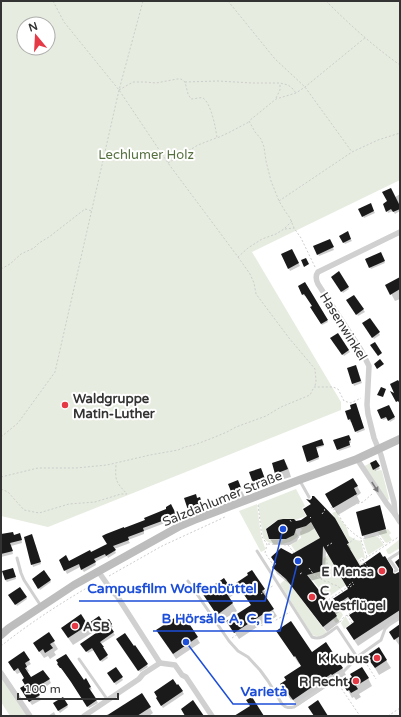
<svg xmlns="http://www.w3.org/2000/svg" width="401" height="717" font-family="'Varela Round',sans-serif">
<rect width="100%" height="100%" fill="#fff"/>
<g fill="#e6ecdf" fill-rule="evenodd">
<path d="M1,1H400V180L252,252L341,402V410L48,527L1,516ZM24,24H48V48H24Z"/>
<path d="M370,463L373,470L376,468V471L381,470L382,471L389,499L387,501L363,467Z"/>
<path d="M296,489L305,506L302,508L306,516L293,521L291,519C279,518 274,521 266,529L269,540L286,539L294,535L295,531L298,536C291,545 269,548 263,537L258,504Z"/>
<path d="M257,504L261,536L265,548V550L261,552L239,511Z"/>
<path d="M337,511L338,516L347,528L349,536L356,540L361,541L365,558L364,559L362,557L358,560L362,566L360,567L347,544L349,542L332,513Z"/>
<path d="M311,523L324,546L314,541L296,552L291,545L301,538L300,532L302,530L301,528Z"/>
<path d="M388,529L391,533L389,535L392,540L387,543L385,542L378,532Z"/>
<path d="M373,536H376L378,537L384,545L368,555L363,540Z"/>
<path d="M400,539V548L390,554H388L386,550Z"/>
<path d="M328,555L346,585L325,599L323,593L305,571H322L323,559Z"/>
<path d="M286,579L327,633L320,637L312,635L280,584Z"/>
<path d="M337,605L343,615L339,621L336,623L333,619L337,616L332,608Z"/>
<path d="M345,617H346L350,624L344,629L341,623Z"/>
<path d="M1,674L28,716H10L1,702Z"/>
</g>
<g fill="#0003" fill-rule="evenodd">
<path d="M400,194V211L395,214L393,211L388,213L384,204Z"/>
<path d="M370,204L375,213L364,218L360,210Z"/>
<path d="M347,233L352,241L345,244L340,236Z"/>
<path d="M329,240L334,250L319,256L315,247Z"/>
<path d="M292,250L300,266L290,271L282,255Z"/>
<path d="M380,253L385,263L371,269L366,260Z"/>
<path d="M339,273L349,289L343,293L332,277Z"/>
<path d="M400,281V299L395,301L387,286Z"/>
<path d="M305,283L328,322L322,325L311,307L313,306L306,295L304,296L299,287Z"/>
<path d="M354,296L365,312L358,316L348,301Z"/>
<path d="M370,319L380,335L374,339L363,324Z"/>
<path d="M337,334L350,352L344,356L332,338Z"/>
<path d="M357,368L362,383L354,386L348,369Z"/>
<path d="M356,406L365,430L357,433L352,421L350,422L346,412Z"/>
<path d="M388,406L395,419L390,422L388,418L383,420L378,411Z"/>
<path d="M350,438L351,443H349L351,447L339,451L338,449Z"/>
<path d="M322,442L324,446L316,449L319,459L309,463L303,447Z"/>
<path d="M284,460L288,467L291,477L280,480L276,473Z"/>
<path d="M376,461L380,469L375,471L371,464Z"/>
<path d="M262,471L267,484L256,488L250,473Z"/>
<path d="M353,479L361,493L357,496L360,502L338,515L326,495Z"/>
<path d="M237,481L245,497L237,501L233,493Z"/>
<path d="M196,495L198,499L199,498L205,510L203,511L204,513L193,517L189,510L185,499Z"/>
<path d="M308,500L334,519L351,549L349,550L359,568L384,558L395,574L400,573V618L358,646L350,634L358,611L352,603L335,615L340,622L327,632L291,585L277,574L274,568L292,555L321,538L315,528L309,532L299,536L297,541L290,545H274L270,539L296,522L302,521L308,517L311,505ZM326,550L349,589L328,604L310,581L325,577Z"/>
<path d="M173,508L177,519L166,525L165,523L144,531V534L128,540L130,543L114,549L116,553L108,558L107,556L95,562L96,565L84,572L80,567L67,574L60,560L69,562L90,553L108,544L124,529Z"/>
<path d="M381,510L387,533L365,539L363,535Z"/>
<path d="M14,536L21,537L22,543L11,546L13,554L1,557V542Z"/>
<path d="M32,536L41,564L33,567L25,538Z"/>
<path d="M13,569L16,579L7,582L5,580Z"/>
<path d="M252,571L268,597L266,599L277,616L270,621L269,619L239,639L232,628L251,605L250,576Z"/>
<path d="M44,572L51,582L40,590L33,579Z"/>
<path d="M224,580L233,595L229,598L237,611L221,621L208,601Z"/>
<path d="M20,588L27,599L17,606L10,595Z"/>
<path d="M182,614L200,643L176,659L160,635Z"/>
<path d="M81,616L92,633L73,645L66,635Z"/>
<path d="M108,620L113,627L110,628L115,635L101,644L108,658L102,662L94,650L88,653L82,644L97,633L103,624Z"/>
<path d="M400,625V644L399,645L394,638Z"/>
<path d="M49,634L58,649L54,652L56,655L50,659L48,656L44,658L39,651Z"/>
<path d="M282,638L342,668L346,675L337,682L336,681L298,706L292,699L291,700L285,691L302,666L300,663L299,664Z"/>
<path d="M117,639L135,647L148,667L140,672Z"/>
<path d="M379,649L391,668L379,675L372,663Z"/>
<path d="M29,661L31,664L26,667L29,671L27,672L31,678L49,679L51,683L37,693L41,700L32,705L23,692L26,685L25,678L21,672L17,674L11,666Z"/>
<path d="M58,664L83,681L90,687L92,689L90,690L98,703L89,708L63,670H62Z"/>
<path d="M116,668L123,680L116,685L108,673Z"/>
<path d="M368,678L372,686L359,694L361,697L356,700L354,697L352,698L344,683Z"/>
<path d="M178,685L184,694L163,708L157,699Z"/>
<path d="M62,698L68,707L60,713L54,704Z"/>
<path d="M150,708L153,713L149,716H105L108,714V715Z"/>
<path d="M54,712L56,716H48Z"/>
</g>
<g fill="#1a1a1a" fill-rule="evenodd">
<path d="M391,188L400,206V209L393,212L391,209L386,212L383,204L387,201L382,192Z"/>
<path d="M371,203L374,211L362,217L358,209Z"/>
<path d="M348,231L351,239L343,243L339,236Z"/>
<path d="M330,239L334,247L317,255L313,246Z"/>
<path d="M292,249L299,263L288,269L281,254Z"/>
<path d="M381,252L385,261L369,268L365,259Z"/>
<path d="M306,258L309,264L304,267L301,260Z"/>
<path d="M339,271L349,287L341,292L331,277Z"/>
<path d="M400,277V289L390,295L385,285Z"/>
<path d="M305,282L328,320L321,324L310,307L312,306L304,294L302,295L298,286Z"/>
<path d="M354,295L364,309L356,315L346,300Z"/>
<path d="M370,318L380,332L372,338L362,323Z"/>
<path d="M338,333L349,350L342,355L330,338Z"/>
<path d="M375,342L382,353L378,356L370,345Z"/>
<path d="M380,359L384,364L377,369L374,364Z"/>
<path d="M356,365L361,381L352,384L347,368Z"/>
<path d="M398,380L400,383V404L398,401L396,402L390,391L394,393L390,384Z"/>
<path d="M381,387L386,389L383,397L377,395Z"/>
<path d="M356,403L364,428L355,432L350,419L348,420L345,411L351,409L350,405Z"/>
<path d="M389,405L395,417L388,421L386,417L381,419L377,410Z"/>
<path d="M349,435L351,440L349,441L350,445L337,450L333,440Z"/>
<path d="M322,439L324,445L316,447L319,457L307,462L302,446Z"/>
<path d="M284,459L288,469L275,474L272,463Z"/>
<path d="M376,460L380,466L373,470L370,463Z"/>
<path d="M261,468L266,482L254,486L249,472Z"/>
<path d="M353,478L358,486L354,488L357,494L333,508L325,494Z"/>
<path d="M238,480L242,490L232,494L228,484Z"/>
<path d="M196,494L197,498L200,497L202,503L199,504L200,506L188,510L184,498Z"/>
<path d="M312,496H314L335,518L349,543L347,544L360,566L380,552L383,557L385,556L393,569V573L395,574L399,572L400,570L395,562L400,558V610L354,640L346,628L354,622L349,615L357,610L348,597L332,608L337,616L323,627L286,579L272,567L276,564L271,557L281,548L292,554L320,538L311,522L306,526L296,529L294,535L286,539H269L266,529L278,520L283,519H294L296,521L301,520L307,516L303,509L311,504L306,499L310,500L312,498ZM323,546L348,589L328,602L307,575L322,571Z"/>
<path d="M171,504L177,516L163,522L162,521L143,528L144,531L128,537L129,540L113,546L116,550L106,556L105,554L94,559L96,562L81,570L79,564L64,571L59,560L66,555L69,561L90,550L91,552L107,544L102,536L106,534L124,527V528L145,520L144,518L166,509V507Z"/>
<path d="M380,505L386,529L362,536L356,512Z"/>
<path d="M13,532L14,535L20,533L22,540L10,543L13,551L1,554V534Z"/>
<path d="M32,534L41,562L31,565L24,537Z"/>
<path d="M13,568L16,577L5,580L2,571Z"/>
<path d="M44,570L51,580L38,589L32,579Z"/>
<path d="M252,570L265,589L262,591L274,609L266,614L265,613L234,633L226,621L251,605L236,583L248,575L247,573Z"/>
<path d="M224,578L230,587L225,591L233,603L217,615L202,593Z"/>
<path d="M20,587L27,597L15,605L8,595Z"/>
<path d="M182,613L198,637L173,654L156,630Z"/>
<path d="M81,614L88,625L68,638L61,628Z"/>
<path d="M99,616L103,622L109,619L112,624L110,626L114,632L100,642L104,647H103L108,655L100,661L92,648L86,652L80,644L96,633L89,623Z"/>
<path d="M291,621L312,652L326,642L343,668L332,675L331,674L293,700L287,692L286,693L280,684L286,680L284,677L301,666L295,656L294,657L276,631Z"/>
<path d="M400,624V636L394,640L389,632Z"/>
<path d="M49,632L55,641L50,644L53,648L45,653L43,649L39,652L33,643Z"/>
<path d="M125,633L134,646L135,645L148,664L138,671L116,639Z"/>
<path d="M379,647L387,660L375,668L366,656Z"/>
<path d="M24,651L30,660L25,663L27,667L25,668L31,677L43,670L50,679L35,688L40,695L29,702L20,688L25,685L22,680L24,678L18,668L14,671L8,662Z"/>
<path d="M66,654L84,680L86,678L91,687L89,688L97,700L87,707L71,682L61,668H60L57,664L58,663L56,660Z"/>
<path d="M116,667L123,677L114,683L107,673Z"/>
<path d="M362,667L369,678L356,686L358,689L351,693L349,690L347,691L342,683L352,677L350,674Z"/>
<path d="M173,679L177,685L178,684L183,691L161,706L156,698L157,697L154,692Z"/>
<path d="M142,693L151,707L137,716H106Z"/>
<path d="M63,697L68,705L58,711L53,703Z"/>
<path d="M252,697L264,716H234L250,706L246,700Z"/>
<path d="M193,700L204,716H185L181,709Z"/>
<path d="M318,700L328,716H314L308,707Z"/>
</g>
<g fill="none" stroke-linecap="round" stroke-linejoin="round">
<g stroke="#cdcdcd" stroke-width="1" stroke-dasharray="2 2" stroke-linecap="butt">
<path d="M53,1L64,22L119,90L168,163L238,257L248,248L262,239L276,234L284,229L292,221"/>
<path d="M228,1L275,59L305,87L352,152"/>
<path d="M326,1C349,24 373,46 400,65"/>
<path d="M185,82L218,81L252,83H280L288,85L292,88L296,93"/>
<path d="M119,90L133,82H145L156,83L177,79H181L185,82L188,94L191,99C195,99 200,97 203,98C211,103 216,129 217,138L228,133L249,122"/>
<path d="M276,98L280,90V84"/>
<path d="M168,163L198,145L216,138"/>
<path d="M279,201L352,152L378,140L400,133"/>
<path d="M285,229L294,228"/>
<path d="M238,257L250,274L254,283L256,294L289,338L315,369L316,381L315,386"/>
<path d="M315,267L301,238L294,228L290,218L285,211L279,201L271,181L266,161L264,147L261,139L255,132L249,121L276,99L296,93L305,87L366,37"/>
<path d="M1,269L10,264L21,254L34,248L39,243L49,237L85,209L92,211"/>
<path d="M1,437L18,423L55,372L119,90L143,1"/>
<path d="M1,477L38,468H76L107,465L150,455L178,450L185,447L194,445L210,439L227,432L236,427L266,416L281,407L310,395L314,387H333L338,389L344,401L351,403L361,398"/>
<path d="M1,489L8,492L24,510L39,513L69,504L95,502L121,494H127C116,482 115,481 116,465"/>
<path d="M372,494L363,502L347,507L338,508C338,510 338,513 339,515C342,523 354,536 363,539L374,534H377L386,546"/>
<path d="M355,495L357,503"/>
<path d="M258,505L262,537L267,544L265,553L274,566"/>
<path d="M331,507L333,510L337,508"/>
<path d="M322,514L325,510L323,508"/>
<path d="M310,518L311,517"/>
<path d="M290,520L292,523"/>
<path d="M361,540L367,557"/>
<path d="M268,544L288,545L294,553"/>
<path d="M288,545L299,537L297,531L299,528"/>
<path d="M347,545L356,537"/>
<path d="M327,546L332,543"/>
<path d="M309,568L314,575L318,577L324,581L329,582L332,584L338,586L342,591L328,600"/>
<path d="M370,571L363,560L400,536"/>
<path d="M277,572L284,578"/>
<path d="M363,572L365,568L360,560L362,559L363,560"/>
<path d="M300,574L303,572"/>
<path d="M109,576L162,546L225,517"/>
<path d="M321,579C325,571 329,565 326,556"/>
<path d="M349,585L353,582"/>
<path d="M350,587L354,584"/>
<path d="M343,592L342,591L349,586"/>
<path d="M261,594L274,585"/>
<path d="M343,601L351,612"/>
<path d="M328,604L329,606"/>
<path d="M339,604L348,599L355,609"/>
<path d="M324,606L327,604"/>
<path d="M347,615L352,623"/>
<path d="M340,622L344,617L366,603"/>
<path d="M232,638L244,630L249,628L263,625L269,624L290,612"/>
<path d="M1,646C31,622 64,601 97,582"/>
<path d="M363,658L376,679"/>
<path d="M337,682L360,716"/>
<path d="M388,716L400,708"/>
</g>
<g stroke="#d0d0d0" stroke-width="3">
<path d="M300,481L309,497"/>
<path d="M257,551L312,637C322,641 329,632 337,627L357,657"/>
<path d="M17,558L21,573L24,580L41,606"/>
<path d="M395,571L397,570L389,559L400,552"/>
<path d="M188,581L229,641L238,651L248,657L260,670L268,681L282,704C286,708 288,708 294,707L326,685L343,672L352,663L357,657L381,640L385,629L389,625L400,618"/>
<path d="M79,659L107,699"/>
</g>
<g stroke="#d0d0d0" stroke-width="5.5">
<path d="M357,459L387,504L395,514L400,522"/>
<path d="M395,514L394,502L381,455L374,438L368,414L367,405L369,366L361,350L318,284C316,280 315,276 318,272L400,232"/>
<path d="M98,571L112,591L117,596L160,663L175,665L182,675L186,677L212,716"/>
<path d="M1,673L30,716"/>
<path d="M84,716L139,679L143,674L160,663"/>
</g>
<path stroke="#bdbdbd" stroke-width="8" d="M1,635L9,628L74,585L180,526L194,520L299,480L357,459L400,439"/>
</g>
<defs><path id="oneway-solid" d="M-6-.8H1V-3.2L6.5 0L1 3.2V.8H-6Z"/></defs>
<use fill="#7a7a7a" href="#oneway-solid" transform="translate(375 487) rotate(57)"/>
<g fill="#e63946" stroke="#fff" stroke-width="1.5">
<circle cx="65" cy="405" r="4"/>
<circle cx="382" cy="571" r="4"/>
<circle cx="312" cy="597" r="4"/>
<circle cx="75" cy="626" r="4"/>
<circle cx="377" cy="658" r="4"/>
<circle cx="356" cy="681" r="4"/>
</g>
<g text-anchor="middle" stroke-width="4" stroke-linejoin="round" paint-order="stroke">
<g font-size="13" fill="#56703f" stroke="#fff">
<text x="146" y="159">Lechlumer Holz</text>
</g>
<g font-size="13" fill="#333" stroke="#fff">
<text transform="translate(344 326) rotate(58)" y="5">Hasenwinkel</text>
<text transform="translate(222 498) rotate(-22)" y="5">Salzdahlumer Straße</text>
</g>
<g font-size="13" font-weight="bold" fill="#333" stroke="#fff" text-anchor="start">
<text x="73" y="403">Waldgruppe<tspan x="73" dy="15">Matin-Luther</tspan></text>
<text x="374" y="576" text-anchor="end">E Mensa</text>
<text x="320" y="595">C<tspan x="320" dy="15">Westflügel</tspan></text>
<text x="83" y="631">ASB</text>
<text x="369" y="663" text-anchor="end">K Kubus</text>
<text x="348" y="686" text-anchor="end">R Recht</text>
</g>
</g>
<path fill="none" stroke="#1d4ed8" stroke-width="1.5" d="M283 529L265 601H79M298 561L280 631H153M186 642L233 704H296"/>
<g fill="#1d4ed8" stroke="#fff" stroke-width="1.5">
<circle cx="283" cy="529" r="4"/>
<circle cx="298" cy="561" r="4"/>
<circle cx="186" cy="642" r="4"/>
</g>
<g font-size="14" text-anchor="middle" font-weight="bold" fill="#1d4ed8" stroke="#fff" stroke-width="4" stroke-linejoin="round" paint-order="stroke">
<text x="172" y="593">Campusfilm Wolfenbüttel</text>
<text x="217" y="623">B Hörsäle A, C, E</text>
<text x="264" y="696">Varietà</text>
</g>
<rect width="401" height="717" fill="none" stroke="#333333" stroke-width="4"/>
<g transform="translate(36 36) rotate(342)"><circle r="19" fill="#ffffff" stroke="#adadad"/>
<path d="M0-3L7 15L0 10L-7 15Z" fill="#e63946"/>
<text y="-6" font-size="11" font-weight="bold" text-anchor="middle" fill="#333333">N</text>
</g>
<path d="M18 693v6h100v-6" fill="none" stroke="#333333" stroke-width="2"/>
<text x="24" y="693" font-size="12" fill="#333333" stroke="#ffffff" stroke-width="3" paint-order="stroke">100 m</text>
</svg>
